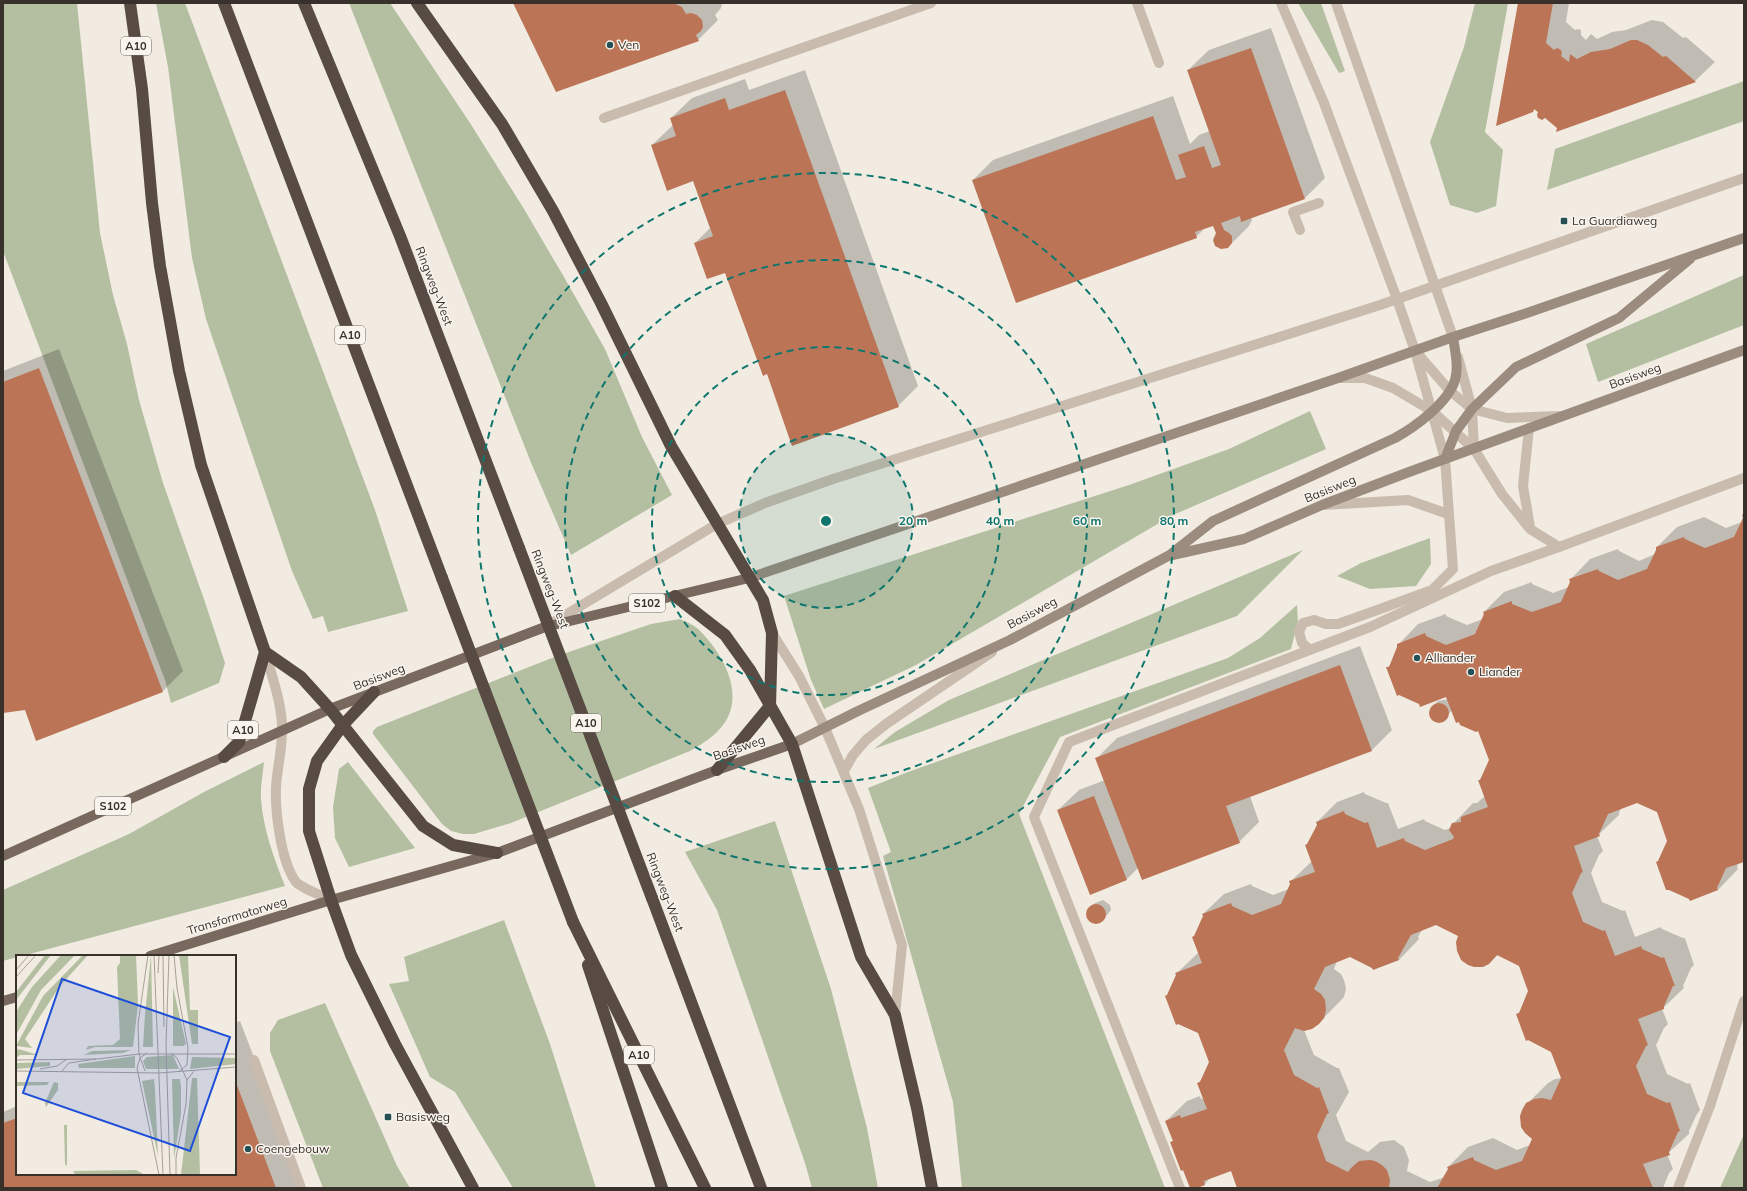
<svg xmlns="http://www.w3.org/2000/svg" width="1747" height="1191" font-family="Mulish,sans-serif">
<rect width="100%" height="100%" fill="#f1ebe1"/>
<g fill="#b4bfa2">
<path d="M3,3H77L100,233L113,295L127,344L139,400L163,483L206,605L225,663L219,683L171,703L165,680L3,251Z"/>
<path d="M156,3H185L375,510L408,611L328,632L323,616L313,619L292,571L206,319L192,258L168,67Z"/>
<path d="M349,3H390L470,123L524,209L564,277L605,349L642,437L672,495L571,555L532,465Z"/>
<path d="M1298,3H1321L1345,71L1339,73Z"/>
<path d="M1475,3H1508L1485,132L1503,150L1496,206L1477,213L1450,205L1430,142L1464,47Z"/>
<path d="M1744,81V121L1547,190L1555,149Z"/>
<path d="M1744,275V325L1598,382L1586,344Z"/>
<path d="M1310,411L1326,449L1173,515L916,665L824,709L811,680L784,596L1129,485L1229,449Z"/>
<path d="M1430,538L1431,564L1416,586L1370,589L1337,576L1361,563Z"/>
<path d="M1303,550L1237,616L874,749L895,732L949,700Z"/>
<path d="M1297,605L1298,621L1291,649L1060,737L1019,814L1165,1188H962L953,1102L883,856L891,852L868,788L908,772L1228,658L1260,638Z"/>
<path d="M680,619C687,622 696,626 701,632C723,654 746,695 723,725C714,737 702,744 690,751L511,823L474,834H463L451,831L442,824L373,734V731L377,727L557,656L651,624Z"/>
<path d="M264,762C263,774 260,787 261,799C263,828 274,859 285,886L22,956H17V957L3,961V890L129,834L204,792Z"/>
<path d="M348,762L415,848L349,867L335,838L333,807L339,769Z"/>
<path d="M775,821L831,989L867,1128L878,1188H812L805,1163L717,910L685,852Z"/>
<path d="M504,920L550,1044L596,1188H513L455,1092L430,1077L389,984L409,981L404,957Z"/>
<path d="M325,1003L397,1166L410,1188H323L270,1051V1033L278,1020Z"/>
<path d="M1744,1134V1188H1720Z"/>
</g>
<g fill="#0003" fill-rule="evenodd">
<path d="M514,3H722L721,8L715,15L718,20L698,40Z"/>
<path d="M1519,3H1569L1566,22L1575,30L1578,29L1581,30V35L1586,40L1591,34L1597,39L1612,32L1626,30L1652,20L1663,22L1683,38L1686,37L1715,62L1695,81L1557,130L1558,128L1535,109L1533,111Z"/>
<path d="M1271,28L1325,178L1304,199L1251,217L1252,220L1249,226L1229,246L1217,233L1214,224L1206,227L1196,237L973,180L993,160L1173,96L1190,144L1199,135L1210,131L1188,70L1209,50Z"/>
<path d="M805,70L918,386L898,406L726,271L695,243L710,228L693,180L652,145L673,125L671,118L692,98L745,79L749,90Z"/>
<path d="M59,349L183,671L163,691L3,712V371Z"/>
<path d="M1744,514V860L1739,862L1737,867L1738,869L1718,890L1690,900L1660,859L1668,841L1658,812L1637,802L1621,808L1619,813V815L1597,836L1603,851L1599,855L1591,873L1602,902L1623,911L1625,910L1635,937L1661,927L1662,929L1683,938H1685L1694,965L1691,968L1683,986L1684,988L1662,1009L1668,1024L1664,1028L1656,1045L1667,1074L1688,1084L1690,1083L1700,1110L1697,1114L1689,1131V1134L1667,1154L1673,1169L1669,1173L1663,1188H1238L1231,1170L1211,1177L1205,1184L1191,1188L1172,1142L1174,1140L1166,1121L1187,1101L1200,1096L1201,1099L1204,1098L1198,1083L1202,1079L1210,1062L1199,1032L1170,993L1177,973L1199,952L1196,935L1205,916L1203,914L1224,894L1251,884L1252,886L1273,895L1289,889L1291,884L1290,882L1312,861L1310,842L1318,825L1317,822L1337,802L1364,792L1365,794L1386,803H1388L1398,829L1424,819L1425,821L1445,830L1451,828L1453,824L1473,803H1477L1485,796L1479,781L1482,778L1490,760L1479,730L1452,710L1443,721L1436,722L1431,717L1430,712L1433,706L1438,701L1448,699L1447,696L1387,668L1391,664L1398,647V645L1418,624L1446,614V616L1467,625L1483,619L1484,612L1504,592L1532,582V584L1553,593L1569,587L1571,582L1570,580L1590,559L1618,549L1619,551L1639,561L1655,554L1657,547L1677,527L1704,517L1726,528L1742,522ZM1436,924L1459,936L1489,963L1498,955L1520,965L1530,991L1521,1011L1517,1014L1552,1051L1562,1078L1555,1079L1548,1083L1527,1104L1533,1138L1530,1145L1517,1150L1493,1138L1468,1147L1448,1167L1449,1169L1445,1177L1430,1182L1407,1171L1409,1160L1404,1147L1394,1140L1380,1142L1368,1152L1346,1141L1336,1115L1349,1092L1339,1068H1337L1314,1055L1304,1030L1318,1024L1344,997L1346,989L1344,980L1341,974L1334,969L1337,961L1350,956L1374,969L1399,960L1419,939L1418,937L1422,930Z"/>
<path d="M1360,646L1392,730L1372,750L1250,796L1259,822L1239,842L1138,868L1126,880L1058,810L1079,790L1105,780L1097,758L1117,738Z"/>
<path d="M1103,900L1110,905L1111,910L1103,920L1099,923H1094L1088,919L1087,913L1090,908L1095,903Z"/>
<path d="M240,1021L304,1188H3V1112L17,1106V1174H235V1023Z"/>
</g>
<g fill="#bb7455">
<path d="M513,3H673L682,7L686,14L691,13L697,15L702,20L703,27L701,31L696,35L699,41L556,92Z"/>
<path d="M1518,3H1553L1546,43L1554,50L1557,48L1561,50L1562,53L1561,56L1569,62L1570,54L1577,59L1591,52L1610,49L1631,40H1637L1648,45L1663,57L1666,56L1696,82L1556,132L1557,128L1545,118L1542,120L1538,118L1537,115L1538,112L1534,109L1533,112L1496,126Z"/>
<path d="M1251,48L1305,199L1241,222L1240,216L1221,223L1224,230L1229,233L1232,236V243L1228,248L1221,249L1215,246L1213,240L1216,233L1213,226L1195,232L1197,238L1016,303L972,180L1153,116L1176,180L1186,177L1178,155L1204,146L1212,168L1221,165L1187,70Z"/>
<path d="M785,90L899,407L792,446L767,374L763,376L725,273L707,279L694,243L713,236L693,181L667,191L651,145L676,136L670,118L725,98L729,110Z"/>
<path d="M39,368L163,692L36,741L25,710L3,713V382Z"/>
<path d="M1744,514V862L1726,868L1717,888L1718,890L1690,901L1689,899L1669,890H1666L1656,862L1658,861L1667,841L1657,812L1637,803L1608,814L1599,834L1600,836L1574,846L1583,872L1581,873L1572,893L1583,922L1603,931L1605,930L1615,956L1641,946L1642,949L1662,958L1664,957L1675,986H1673L1664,1006V1009L1638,1019L1648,1045L1646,1046L1636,1066L1647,1094L1667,1103L1670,1102L1680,1131L1678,1132L1669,1152L1670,1155L1643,1164L1653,1188H1437L1448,1169L1447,1167L1473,1157L1474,1160L1496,1170L1522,1161L1532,1139L1525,1133L1521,1127L1520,1116L1522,1110L1526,1103L1534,1099L1542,1098L1551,1100L1561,1078L1551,1052L1528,1040L1526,1041L1516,1014L1519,1013L1528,991L1519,966L1497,955L1489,964L1483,967H1474L1468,965L1461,960L1457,951L1456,942L1458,936L1436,925L1411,935L1398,958L1399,960L1373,970L1372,968L1350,957L1325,967L1314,989L1321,994L1325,1000L1326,1010L1324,1018L1319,1024L1312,1029L1304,1031L1295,1028L1284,1050L1294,1075L1317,1088L1319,1087L1329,1113L1327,1114L1317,1136L1326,1161L1348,1172L1351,1168L1359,1161L1370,1160L1375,1161L1382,1165L1387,1170L1390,1180L1389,1188H1237L1231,1171L1204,1181L1205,1185L1197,1188H1190L1183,1170L1181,1171L1170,1142L1173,1141L1165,1121L1180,1115L1181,1118L1207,1109L1197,1083L1200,1082L1209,1062L1198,1033L1178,1024L1176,1025L1165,996L1167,995L1176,975L1175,973L1202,963L1192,937L1194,936L1203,916L1202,914L1231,903L1232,906L1252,915L1281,904L1290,884L1289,881L1315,872L1305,845L1307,844L1317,825L1316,822L1344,811L1345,814L1365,823L1368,822L1377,848L1404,838L1405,841L1425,850L1453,839L1454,837L1449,830L1452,823L1461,822V817L1488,807L1478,780H1480L1489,760L1478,731L1476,732L1460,725L1459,722L1456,723L1446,697L1420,707L1419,704L1399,695L1397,696L1386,667H1389L1397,647V644L1425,633L1426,636L1446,645L1475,634L1484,614L1483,612L1512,601V604L1532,612L1561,602L1570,582L1569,579L1598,569L1599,571L1618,580L1647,569L1656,550V547L1684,537L1685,539L1705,548L1734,537L1743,518L1742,515Z"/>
<path d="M1340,665L1372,751L1226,806L1240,843L1142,880L1095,758Z"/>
<circle cx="1439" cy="713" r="10"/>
<path d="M1094,796L1127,880L1090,895L1057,810Z"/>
<circle cx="1096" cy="914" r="10"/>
<path d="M235,1080L276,1188H3V1123L17,1118V1174H235Z"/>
</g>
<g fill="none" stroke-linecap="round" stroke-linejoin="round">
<g stroke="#c9bcae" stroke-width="10">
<path d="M1137,3L1159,63"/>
<path d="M604,118L788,53"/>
<path d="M1300,230L1293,212L1319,203"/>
<path d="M1458,357L1472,409L1474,449"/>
<path d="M1339,378H1365L1393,388L1432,411L1474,449L1502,494L1530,529L1559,547"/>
<path d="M1529,428L1523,486L1530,527"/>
<path d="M1324,505L1408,500L1448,514"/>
<path d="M547,626L717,524L765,503L833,479L1380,305L1744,178"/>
<path d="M772,633L799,676L825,728L859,809L902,945L895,1015"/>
<path d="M1309,649L1302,643L1299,632L1303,623L1314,620L1326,624H1338L1369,613L1432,590L1453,569L1445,459"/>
<path d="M265,652C272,677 283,706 282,732C282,750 277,769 276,787C275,812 281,862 296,882C301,888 323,896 331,900"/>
<path d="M844,771L853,755L866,740L886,724L992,652"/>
<path d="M254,1060L301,1188"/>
<path d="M1180,1188L1034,817L1069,742L1370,627L1491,571L1559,547L1744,478"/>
<path d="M1678,1188L1710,1106L1744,1001"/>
</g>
<g stroke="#c9bcae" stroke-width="10">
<path d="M1281,3L1324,103L1397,299L1415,351L1445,459"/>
<path d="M1336,3L1453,337"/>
<path d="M788,53L931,3"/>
<path d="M1418,354L1449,390L1472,409L1507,418L1559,416"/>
</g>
<g stroke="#9c8b7f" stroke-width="10">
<path d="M1445,459L1456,431L1472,409L1516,367L1619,318L1690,259"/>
<path d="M1171,554L1213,521L1395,438C1415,427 1448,403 1455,380C1459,367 1455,351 1453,337"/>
<path d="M749,578L1338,378L1453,337L1524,314L1744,238"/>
<path d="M792,744L858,711L1010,640L1168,556L1244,539L1322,505L1409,472L1744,350"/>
</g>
<g stroke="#78685e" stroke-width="10">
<path d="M3,856L330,709L545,627L749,578"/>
<path d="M150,956L331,900L497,853L717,770L792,744"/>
<path d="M3,1001L17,997"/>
</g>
<g stroke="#584b43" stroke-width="12">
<path d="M130,3L142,89L152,203L160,266L179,371L201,465L265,652L239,742L224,757"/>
<path d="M224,3L442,578"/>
<path d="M304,3L400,236L519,548"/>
<path d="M417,3L502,124L553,211L601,303L671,446L763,600L772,633L770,706L717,770"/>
<path d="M675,596L725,635L750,670L792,744L861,957L895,1015L917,1108L932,1188"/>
<path d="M265,652L301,677L330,709L423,826L453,845L497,853"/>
<path d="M374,692L342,726L317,761L309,789V831L331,900L351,955L395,1044L473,1188"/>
<path d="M652,898L761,1188"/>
<path d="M573,922L705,1188"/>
<path d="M588,965L662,1188"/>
</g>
<g stroke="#584b43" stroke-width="12">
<path d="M519,548L652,898"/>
<path d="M442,578L573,922"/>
</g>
</g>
<circle cx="826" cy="521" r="87" fill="#0f766e" fill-opacity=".12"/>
<g fill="none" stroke="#0f766e" stroke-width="2" stroke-dasharray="7 5">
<circle cx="826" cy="521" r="87"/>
<circle cx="826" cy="521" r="174"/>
<circle cx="826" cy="521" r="261"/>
<circle cx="826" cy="521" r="348"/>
</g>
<g fill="#245056" stroke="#f9f4ed" stroke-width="1.5">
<circle cx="610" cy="45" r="4"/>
<rect x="1560" y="217" width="8" height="8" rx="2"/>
<circle cx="1417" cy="658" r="4"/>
<circle cx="1471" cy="672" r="4"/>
<rect x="384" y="1113" width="8" height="8" rx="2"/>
<circle cx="248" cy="1149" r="4"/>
</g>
<g text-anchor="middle" stroke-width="3" stroke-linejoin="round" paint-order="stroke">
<g fill="#f9f4ed" stroke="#726b65" stroke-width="1">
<rect x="121" y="37" width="30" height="18" rx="3"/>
<rect x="335" y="326" width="30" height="18" rx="3"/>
<rect x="629" y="594" width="36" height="18" rx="3"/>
<rect x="571" y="714" width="30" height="18" rx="3"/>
<rect x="228" y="721" width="30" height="18" rx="3"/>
<rect x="95" y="797" width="36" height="18" rx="3"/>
<rect x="624" y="1046" width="30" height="18" rx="3"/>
</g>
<g font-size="11" font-weight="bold" fill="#38302b">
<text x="136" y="50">A10</text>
<text x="350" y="339">A10</text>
<text x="647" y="607">S102</text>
<text x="586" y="727">A10</text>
<text x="243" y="734">A10</text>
<text x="113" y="810">S102</text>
<text x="639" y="1059">A10</text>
</g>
<g font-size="12" fill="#38302b" stroke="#f9f4ed" text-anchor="start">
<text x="618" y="49">Ven</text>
<text x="1572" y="225">La Guardiaweg</text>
<text x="1425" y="662">Alliander</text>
<text x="1479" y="676">Liander</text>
<text x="396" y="1121">Basisweg</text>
<text x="256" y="1153">Coengebouw</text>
</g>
<g font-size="12" fill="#38302b" stroke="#f9f4ed">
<text transform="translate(434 286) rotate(69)" y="4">Ringweg-West</text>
<text transform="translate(1635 376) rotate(-20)" y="4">Basisweg</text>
<text transform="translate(1330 489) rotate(-22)" y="4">Basisweg</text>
<text transform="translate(550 589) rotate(69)" y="4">Ringweg-West</text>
<text transform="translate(1032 613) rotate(-28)" y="4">Basisweg</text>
<text transform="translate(379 677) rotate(-21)" y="4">Basisweg</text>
<text transform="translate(739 748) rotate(-19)" y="4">Basisweg</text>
<text transform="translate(665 892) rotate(69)" y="4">Ringweg-West</text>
<text transform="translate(237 916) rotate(-17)" y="4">Transformatorweg</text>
</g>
</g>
<g transform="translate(16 955)">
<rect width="220" height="220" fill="#f1ebe1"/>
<path d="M29,0H35L0,45V37ZM45,0H59L25,35L0,80V57L16,32ZM67,0H72L44,31L9,84L16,93L0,91L27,41ZM104,0H120L122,50L117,92H79L70,95L72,91L97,90L104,84L101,12L104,8ZM135,0L137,92H127L129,59ZM163,0H172L174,55H182V89H176ZM157,32L170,89L167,91H157ZM0,94L6,95L22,100H4L0,103ZM115,95L107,98L68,100L76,96ZM157,100L163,114H130L127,106L131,102ZM119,101V113H63L62,109ZM176,102L220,103V109L174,114ZM34,107V111L0,114V108ZM176,123H181L184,219L165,220ZM138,124L139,134L142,201L126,126ZM156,124H164L165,132V159L158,204ZM0,127H33L31,130L0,131ZM38,127L42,128V135L30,152L29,148ZM48,170H51V211L49,209ZM120,215L129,220L59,219L57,216Z" fill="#b4bfa2"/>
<path fill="none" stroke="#a7a098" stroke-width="1" d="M138,0L147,220M147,0L148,72M153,0L150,89L154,220M158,0L161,33L172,93L171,110L162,117M0,15L13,0M142,18L143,0M0,22L20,0M131,98L124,103L121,113L143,220M155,98L161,103L171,125M0,105L81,104L123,99H220M24,114L41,111L51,104M0,116L143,118L220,112M46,116L53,108L80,104M129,116L123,99L122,69L132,0M160,220V203L170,149L171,125L178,116"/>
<path fill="#1d4ed8" fill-opacity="0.15" stroke="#1d4ed8" stroke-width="2" d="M46,24L214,82L174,196L7,138Z"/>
<rect width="220" height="220" fill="none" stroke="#38302b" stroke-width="2"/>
</g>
<circle cx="826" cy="521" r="6" fill="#0f766e" stroke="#f9f4ed" stroke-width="2"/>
<g font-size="12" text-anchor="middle" font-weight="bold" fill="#0f766e" stroke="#f9f4ed" stroke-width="3" stroke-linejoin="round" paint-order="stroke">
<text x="913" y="525">20 m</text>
<text x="1000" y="525">40 m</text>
<text x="1087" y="525">60 m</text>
<text x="1174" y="525">80 m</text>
</g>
<rect width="1747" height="1191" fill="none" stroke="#38302b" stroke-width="8"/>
</svg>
